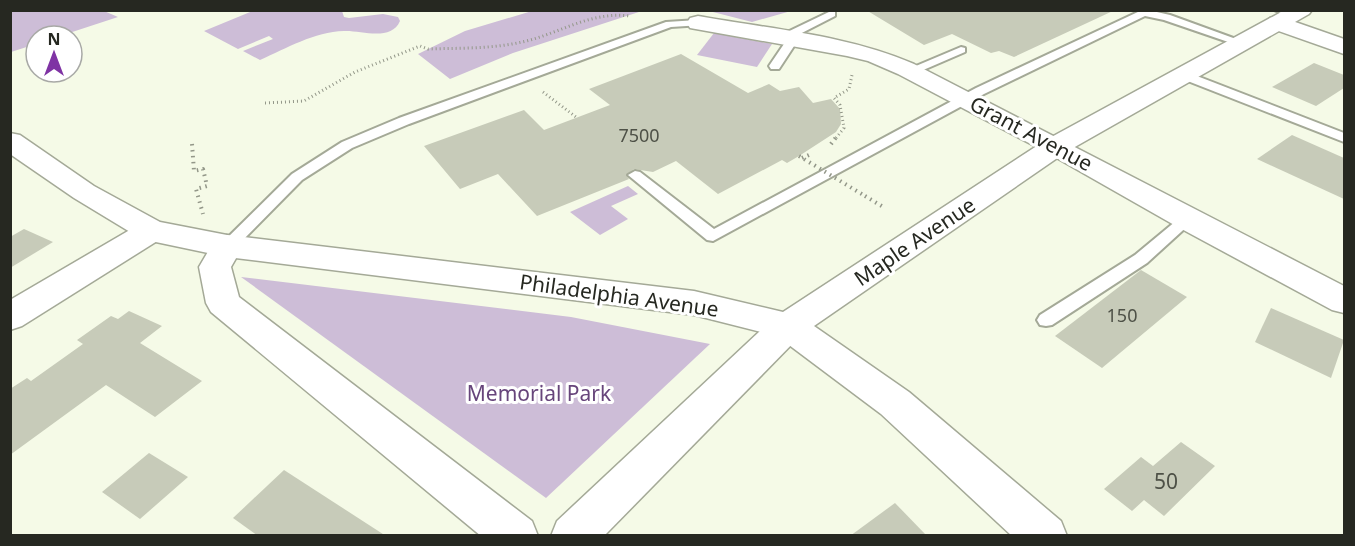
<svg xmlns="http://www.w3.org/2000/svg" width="1355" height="546" font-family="'Noto Sans',sans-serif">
<rect width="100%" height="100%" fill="#f5fae7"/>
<g fill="#cdbdd7">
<path d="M255,10L342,11L344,17L349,18L383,14L398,17L400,21C391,42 361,30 344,31C314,32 287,48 260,60L243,51L273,39L269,36L238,49L204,31Z"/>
<path d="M10,11H104L118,17L60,36H36V44L11,52Z"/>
<path d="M532,11H642L513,53L450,79L418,54L465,31Z"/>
<path d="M709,11H791L752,22Z"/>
<path d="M714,33L772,44L757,67L697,55Z"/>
<path d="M628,186L638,194L611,206L628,219L600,235L570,212Z"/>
<path d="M241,277L571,317L710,344L546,498Z"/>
</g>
<g fill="#c7cbb9">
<path d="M866,10H1115L1014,57L999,51L991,53L952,34L924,45Z"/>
<path d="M681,54L748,93L769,84L780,91L799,87L813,103L831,99L840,109L841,124L836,132L799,156L787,163L782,160L718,194L676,161L653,172L634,169L626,175L629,179L537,216L498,174L460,189L424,146L524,110L544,130L610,105L589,89Z"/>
<path d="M1314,63L1344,75V88L1316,106L1272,87Z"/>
<path d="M1292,135L1344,158V199L1257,159Z"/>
<path d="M24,229L53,242L10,268V237Z"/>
<path d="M1141,270L1187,297L1102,368L1055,336Z"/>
<path d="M1271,308L1344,340L1331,378L1255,342Z"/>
<path d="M129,311L162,326L140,343L202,381L155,417L106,385L10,455V389L27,378L31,381L83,344L77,340L111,316L118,319Z"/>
<path d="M1181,442L1215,466L1164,516L1144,500L1132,511L1104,489L1141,457L1153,466Z"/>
<path d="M149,453L188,477L140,519L102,492Z"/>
<path d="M284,470L386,536H258L233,518Z"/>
<path d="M895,503L927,536H850Z"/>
</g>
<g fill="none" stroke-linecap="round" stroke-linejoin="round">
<g stroke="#a4a997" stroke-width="4">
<g id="lane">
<path d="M1148,10L1170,15L1247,43L1245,45H1237L1164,20L1145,16L984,94L713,241L707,240L628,175L635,171L640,172L714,229L976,88L1140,11Z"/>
<path d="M1274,10H1290L1298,15L1293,18Z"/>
<path d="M831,11L835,12V16L794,37L798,40L779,69H771L769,66L786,41L779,40V36Z"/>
<path d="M698,20L703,23L702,25L671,27L409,124L352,148L302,180L233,250H221L219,246L292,174L342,142L399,118L666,22Z"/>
<path d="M961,47L965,48V52L914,74L910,75L904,71Z"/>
<path d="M1184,71L1344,133V142L1180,78L1178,75Z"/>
<path d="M1187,214L1195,219L1192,222L1147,263L1052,325L1046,326L1040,325L1037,320L1040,315L1135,255L1182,216Z"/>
</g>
</g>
<g stroke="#a4a997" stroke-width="3">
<g id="street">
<path d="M698,16C770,29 847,35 914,64L1344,286V313L1332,310L1176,226L1046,152L898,74L868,61L847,56L690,28L687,23L690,18Z"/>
<path d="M1278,16L1344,39V54L1270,28L1267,23L1270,18Z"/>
<path d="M151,221L162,224L167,231L162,238L22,326L10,330V300L140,224Z"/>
<path d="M227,235L238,238L243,246L231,267L239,297L532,521L538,536H481L211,312L206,303L199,267L216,238Z"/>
<path d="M788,313L801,317L806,326L801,335L604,536H551L557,521L775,317Z"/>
</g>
</g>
<g stroke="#a4a997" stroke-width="3">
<path id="secondary" d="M1285,10H1312L1309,14L1066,152L814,326L909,392L1061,521L1067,536H1012L881,414L777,336L694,315L227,257L151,241L140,238L74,198L10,154V133L20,135L94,186L160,222L227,235L694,291L783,312L1046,140Z"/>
</g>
<g stroke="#939789" stroke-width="3" stroke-dasharray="1 3" stroke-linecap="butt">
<path d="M543,92L576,117"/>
<path d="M265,103L304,101L355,72L420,46L428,49C459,48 491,49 522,42C559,34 590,11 630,16"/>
<path d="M836,138L844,128L840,105L834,98L849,89L852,75"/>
</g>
<g stroke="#939789" stroke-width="4" stroke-dasharray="1.5 4.5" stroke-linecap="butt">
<path d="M192,144L194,171L203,169L207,186L196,189L203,214"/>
<path d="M831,144L837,136"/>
<path d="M802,158L811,154"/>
<path d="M865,196L885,208"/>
</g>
<use href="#lane" fill="#fff" fill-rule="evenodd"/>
<use href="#street" fill="#fff" fill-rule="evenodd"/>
<use href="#secondary" fill="#fff" fill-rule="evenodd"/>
<path stroke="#939789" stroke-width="4" stroke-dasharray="1.5 4.5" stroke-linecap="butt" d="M799,156L865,196"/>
</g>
<g text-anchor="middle" stroke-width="6" stroke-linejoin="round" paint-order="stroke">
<g font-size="18" fill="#4e5147">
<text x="639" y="142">7500</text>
<text x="1122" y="322">150</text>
</g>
<g font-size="21" fill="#262821" stroke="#fff">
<text transform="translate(1031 134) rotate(28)" y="7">Grant Avenue</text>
<text transform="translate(915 242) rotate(-34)" y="7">Maple Avenue</text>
<text transform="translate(619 296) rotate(8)" y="7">Philadelphia Avenue</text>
</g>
<g font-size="21" fill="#67457b" stroke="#fff">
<text x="539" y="401">Memorial Park</text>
</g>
<g font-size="21" fill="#4e5147">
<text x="1166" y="489">50</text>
</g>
</g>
<rect width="1355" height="546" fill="none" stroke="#262821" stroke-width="24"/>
<g transform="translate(54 54)"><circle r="28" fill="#ffffff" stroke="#a8a9a6" stroke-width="1.5"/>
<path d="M0-4.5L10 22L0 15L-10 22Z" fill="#7f33a4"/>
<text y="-9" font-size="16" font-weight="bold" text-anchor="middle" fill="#262821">N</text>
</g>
</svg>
